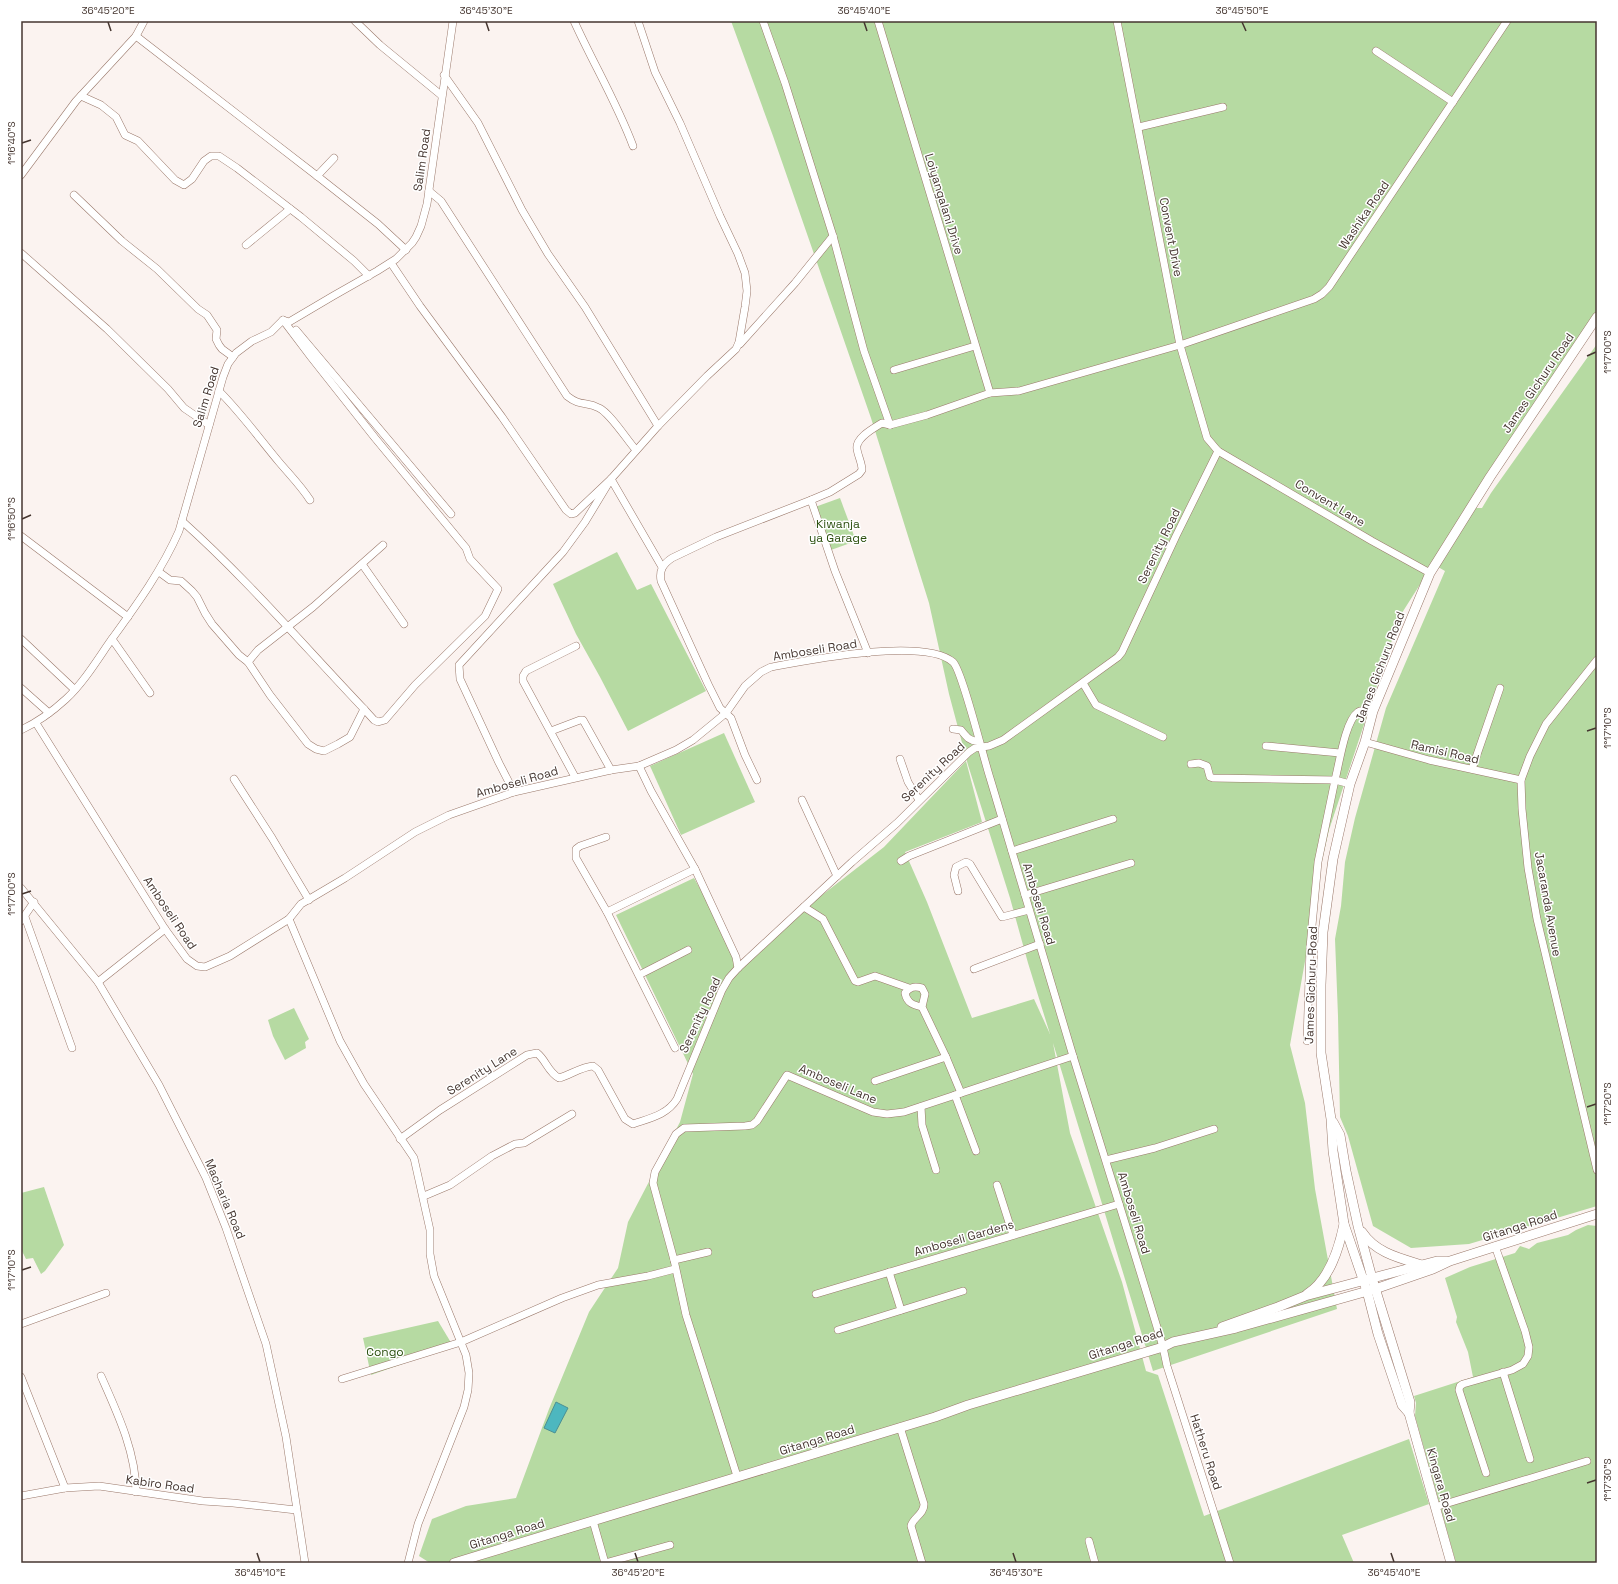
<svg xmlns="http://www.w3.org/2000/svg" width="1618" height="1584" font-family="'Space Grotesk',sans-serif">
<rect width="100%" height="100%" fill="#fbf3f0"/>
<g fill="#b6daa2">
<path d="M731,21H1597V319L1469,508H1482L1491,493L1597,344V1206L1469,1244L1411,1248L1373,1226L1348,1136L1340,1117L1338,1016L1335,939L1341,906L1345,862L1355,818L1386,708L1445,571L1433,564L1400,616L1329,830L1313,900L1309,939L1290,1045L1305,1103L1315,1189L1337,1309L1153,1371L1053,1043L1070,1133L1122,1282L1146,1371L1158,1375L1204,1516L1409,1439L1429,1504L1342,1535L1354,1563H430L419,1556L432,1519L466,1506L516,1498L549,1409L589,1312L618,1268L628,1222L680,1122L693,1074L616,915L694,878L741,961L768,937L884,847L966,761L982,822L905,852L927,902L972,1018L1034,999L1050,1034L1028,963L1010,898L968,765L949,694L929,603L871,418L773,136Z"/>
<path d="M840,498L856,541L831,550L815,507Z"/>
<path d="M617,552L637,590L651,584L706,691L628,731L600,677L576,634L553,584Z"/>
<path d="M724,733L755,802L681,835L650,766Z"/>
<path d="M294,1008L309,1039L305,1042L306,1048L285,1060L273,1036L268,1020Z"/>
<path d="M44,1187L64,1245L45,1271L41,1274L33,1258L26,1259L21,1249V1193Z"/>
<path d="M1588,1225L1597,1226V1563H1456L1415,1416L1416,1403L1414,1396L1473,1377L1468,1352L1456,1322L1457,1317L1445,1278L1470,1267L1515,1253L1520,1246L1529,1249L1537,1243L1568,1235L1576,1230Z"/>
<path d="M438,1321L453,1346L371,1375L363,1338Z"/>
</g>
<path fill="#4db7bf" stroke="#4b9094" d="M556,1402L568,1408L555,1433L544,1428Z"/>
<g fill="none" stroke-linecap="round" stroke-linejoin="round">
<g stroke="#9a786a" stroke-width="8">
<g id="street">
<path d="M355,21L380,45L441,95"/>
<path d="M574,21C593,63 617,103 633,146"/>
<path d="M763,21L785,83L833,236L864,351L890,425"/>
<path d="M878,21L990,393"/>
<path d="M1117,21L1180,345L1207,438L1218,451L1372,541L1430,573"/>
<path d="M136,36L321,179L378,224L406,250"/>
<path d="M1376,51L1453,102"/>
<path d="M444,75L478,123L522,210L548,254L585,307L658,426"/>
<path d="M81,96L101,105L116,117L125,135L138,141L175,180L184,185L192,179L204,161L211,156H219L237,168L301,217L354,261L369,276"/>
<path d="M1139,127L1223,107"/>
<path d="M21,175L76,101L136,36L144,21"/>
<path d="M317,176L334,158"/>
<path d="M429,191L441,201L567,396C581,407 586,401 599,408C610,413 627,440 636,450"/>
<path d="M74,195L122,241L157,269L198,309L207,315L217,330L216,339L219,345L222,349L233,357"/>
<path d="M246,245L290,209"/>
<path d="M21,253L107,329L168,389L184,408L209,425"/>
<path d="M391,263L420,306L502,417L566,510L571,514L575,513L611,479L658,426L707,376L736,349L739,342L745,307L747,291L745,273L738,254L720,216L680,123L655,72L638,21"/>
<path d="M296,330L451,514"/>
<path d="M740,344L795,283L833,236"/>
<path d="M894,370L975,346"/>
<path d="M219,391C241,413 259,438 279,462C290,475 301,486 310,500"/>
<path d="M890,425L927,415L990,393L1019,391L1180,345L1314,299L1322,294L1329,287L1507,21"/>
<path d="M811,500L835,571L868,653"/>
<path d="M182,521C247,579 304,646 364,709L374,720L378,722L385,720L415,685L485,616L498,589L470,559L466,548L461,542L375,438L311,357L283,320"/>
<path d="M21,536L128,617"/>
<path d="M362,564L404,624"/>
<path d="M159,572L170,580L181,581L192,591L197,597L205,613L212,624L239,655L248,662L270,695L308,744L316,749L324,751L338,744L350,737L364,709"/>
<path d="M21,639L74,689"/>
<path d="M112,639L150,693"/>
<path d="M1597,660L1546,724L1530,756L1521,780L1522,809L1528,868L1537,919L1597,1170"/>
<path d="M248,662L258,650L313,607L383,545"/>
<path d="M1083,683L1096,705L1163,737"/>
<path d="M21,688L49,713"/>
<path d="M36,723L165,929L187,959L197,966L205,967L230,956L289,919L301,904L345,878L415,832L449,815L514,792L611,770L639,766L676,750L693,740L726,713L745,686L761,672L771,667C808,660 924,637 953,662C962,670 984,760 990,778C1018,871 1045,964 1073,1056C1103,1153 1134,1250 1163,1347L1167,1366L1230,1563"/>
<path d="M953,729L961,730C966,736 970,742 978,741"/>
<path d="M21,730C38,722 53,711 66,699C83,683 96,662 109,643C135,607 161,572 179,531L223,377L228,364L236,353L252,341L271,332L283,320L289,322L333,296L377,271L396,259L412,243L416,237L421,226L427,204L453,21"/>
<path d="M551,731L580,720H583L611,770"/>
<path d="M1365,742L1429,760L1521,780"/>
<path d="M1266,746L1340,753"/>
<path d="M900,759L908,782L919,800"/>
<path d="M1191,764L1199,763L1207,766L1210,777L1213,778L1335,780L1318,862L1310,947"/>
<path d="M639,766L651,791L695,869L736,957L738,968"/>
<path d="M1472,769L1500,688"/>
<path d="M575,777L523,681V676L526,671L576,646"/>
<path d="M234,779L272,838L309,900"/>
<path d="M757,780L745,755L731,718L720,708L708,684L661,581C659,570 663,564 672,558L716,537L811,500L830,492L859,474L862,470C862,463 858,456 857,449C855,438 874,428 882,423L890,425"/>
<path d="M1350,784L1335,780C1339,765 1345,721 1358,712C1362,709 1368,711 1373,711"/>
<path d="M514,792L499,763L460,679L459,665L563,552L585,522L611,479L662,567"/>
<path d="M802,800L837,876"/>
<path d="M606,837L580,846L576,849V858L607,912L675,1048"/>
<path d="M1012,851L1113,819"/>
<path d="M901,861L909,856L1002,819"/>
<path d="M21,888L98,982L159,1085L206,1178L226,1228L266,1344L286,1437L305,1563"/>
<path d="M958,891L954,875L956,867L966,862L970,864L1002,917L1029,910"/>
<path d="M1025,895L1131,863"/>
<path d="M804,907L823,919L855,981L858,982L875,976L909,988"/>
<path d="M607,912L695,869"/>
<path d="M25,917L72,1048"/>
<path d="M289,919L340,1041L364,1084L414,1158L430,1230V1254L434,1276L466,1355L469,1373L468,1390L464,1407L418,1524L408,1563"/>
<path d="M21,921L34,902"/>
<path d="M974,969L1040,944"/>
<path d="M639,975L688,950"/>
<path d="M98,982L165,929"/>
<path d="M922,1007L925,994L922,988C914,986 910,987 905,993C907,1003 913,1005 922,1007L946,1057L961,1093"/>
<path d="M1307,1041L1310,947L1322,946"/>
<path d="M875,1081L946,1057"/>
<path d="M955,1095L976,1151"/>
<path d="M921,1107L922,1125L936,1170"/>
<path d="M400,1139L440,1110L527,1055L537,1053C546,1060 548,1072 559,1078C570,1075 581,1067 593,1066L598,1070L625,1119L633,1124C650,1118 667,1115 677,1099L722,990L729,978L738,968L852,862L897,823L969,752L975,748L989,746L1003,740L1118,657L1122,652L1176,536L1218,451"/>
<path d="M1106,1160L1155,1148L1214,1129"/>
<path d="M997,1185L1013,1235"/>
<path d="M424,1196L450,1185L492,1156L515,1144L524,1143L572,1114"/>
<path d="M674,1260L708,1252"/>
<path d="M889,1272L901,1310"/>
<path d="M816,1294L1119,1204"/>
<path d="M21,1324L106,1293"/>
<path d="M838,1330L963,1291"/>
<path d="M1503,1372L1530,1459"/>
<path d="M101,1376C117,1412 136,1452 136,1492"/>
<path d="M21,1377L65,1488"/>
<path d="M342,1379L461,1342L562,1298L598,1285L648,1276L675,1269"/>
<path d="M900,1427L924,1504C924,1515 913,1517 911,1526L922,1563"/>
<path d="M1486,1473L1459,1390L1460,1386L1463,1384L1512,1370L1523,1364L1528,1356L1529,1347L1525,1331L1495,1246"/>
<path d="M737,1476L686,1315L674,1260L653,1183L655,1172L676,1134L684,1128L745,1126L752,1125L757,1121L787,1075L873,1112L887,1114L904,1112L1073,1056"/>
<path d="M21,1496L65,1488L99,1486L203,1501L233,1503L296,1510"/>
<path d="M1435,1507L1587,1461"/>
<path d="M593,1521L605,1563"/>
<path d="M1089,1541L1095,1563"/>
<path d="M605,1563L670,1545"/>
</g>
</g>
<g stroke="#9a786a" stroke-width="10">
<g id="secondary">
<path d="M1333,1122L1340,1135L1346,1171L1358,1226L1372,1278L1410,1402L1409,1413"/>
<path d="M1362,1232C1376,1253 1399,1258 1422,1265"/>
<path d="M1307,1294C1330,1280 1339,1248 1344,1224"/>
<path d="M1222,1327L1278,1307L1305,1296L1437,1261H1447"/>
<path d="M454,1563L935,1417L968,1405L1163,1347L1173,1342L1236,1328L1375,1289L1433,1269L1450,1261L1597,1214"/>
<path d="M1451,1563L1409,1413L1402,1405L1378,1334L1367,1291L1344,1224L1333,1151L1331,1119L1321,1053V985L1323,932L1333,859L1350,784L1365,742L1373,711L1430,573L1490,477L1597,317"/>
</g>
</g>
<use href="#street" stroke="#fff" stroke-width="7"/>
<use href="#secondary" stroke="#fff" stroke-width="9"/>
</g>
<path fill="none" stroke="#453630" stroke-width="1.5" d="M108,22L111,31M486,22L489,31M864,22L867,31M1242,22L1246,31M22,143L31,140M1587,356L1596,352M22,519L31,515M1587,731L1596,728M22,894L31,891M1587,1107L1596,1104M22,1270L31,1267M1587,1483L1596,1480M257,1553L260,1562M635,1553L638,1562M1013,1553L1016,1562M1391,1553L1394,1562"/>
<g text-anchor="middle" stroke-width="3" stroke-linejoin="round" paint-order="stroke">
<g font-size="12" fill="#453630" stroke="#fff">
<text transform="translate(422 160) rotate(-82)" y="4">Salim Road</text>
<text transform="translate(944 204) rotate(73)" y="4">Loiyangalani Drive</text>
<text transform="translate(1364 215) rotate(-56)" y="4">Washika Road</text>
<text transform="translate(1171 237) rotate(79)" y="4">Convent Drive</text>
<text transform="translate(1538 383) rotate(-56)" y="4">James Gichuru Road</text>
<text transform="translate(206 397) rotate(-73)" y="4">Salim Road</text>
<text transform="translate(1330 503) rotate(31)" y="4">Convent Lane</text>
<text transform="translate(1159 546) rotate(-64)" y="4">Serenity Road</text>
<text transform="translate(815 650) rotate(-9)" y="4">Amboseli Road</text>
<text transform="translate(1380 667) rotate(-69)" y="4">James Gichuru Road</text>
<text transform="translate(1445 752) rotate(13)" y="4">Ramisi Road</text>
<text transform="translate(933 772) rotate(-43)" y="4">Serenity Road</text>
<text transform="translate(517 782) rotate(-16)" y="4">Amboseli Road</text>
<text transform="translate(1039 904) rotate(73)" y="4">Amboseli Road</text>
<text transform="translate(1548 904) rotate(80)" y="4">Jacaranda Avenue</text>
<text transform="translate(170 913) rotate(56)" y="4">Amboseli Road</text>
<text transform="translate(1311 985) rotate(-88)" y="4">James Gichuru Road</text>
<text transform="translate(700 1015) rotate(-65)" y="4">Serenity Road</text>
<text transform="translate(482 1071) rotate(-32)" y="4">Serenity Lane</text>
<text transform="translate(838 1084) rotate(23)" y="4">Amboseli Lane</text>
<text transform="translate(225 1199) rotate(67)" y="4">Macharia Road</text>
<text transform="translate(1134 1213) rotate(73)" y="4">Amboseli Road</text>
<text transform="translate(1520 1226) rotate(-18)" y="4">Gitanga Road</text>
<text transform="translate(964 1238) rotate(-16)" y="4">Amboseli Gardens</text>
<text transform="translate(1126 1344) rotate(-18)" y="4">Gitanga Road</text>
<text transform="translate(817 1440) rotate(-17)" y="4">Gitanga Road</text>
<text transform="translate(1206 1452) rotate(72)" y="4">Hatheru Road</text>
<text transform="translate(160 1484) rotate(8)" y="4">Kabiro Road</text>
<text transform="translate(1441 1485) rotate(74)" y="4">Kingara Road</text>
<text transform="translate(507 1534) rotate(-17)" y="4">Gitanga Road</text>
</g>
<g font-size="12" fill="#2c500f" stroke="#fff">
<text x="838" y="528">Kiwanja<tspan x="838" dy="14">ya Garage</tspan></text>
<text x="385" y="1356">Congo</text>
</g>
</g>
<rect width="1618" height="1584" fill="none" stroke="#ffffff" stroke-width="44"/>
<rect x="22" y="22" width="1574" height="1540" fill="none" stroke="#453630" stroke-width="1.5"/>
<g font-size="10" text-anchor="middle" fill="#453630">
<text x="108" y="14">36°45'20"E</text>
<text x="486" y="14">36°45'30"E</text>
<text x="864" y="14">36°45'40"E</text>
<text x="1242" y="14">36°45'50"E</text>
<text transform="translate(11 143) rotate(-90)" y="4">1°16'40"S</text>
<text transform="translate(1607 352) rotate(-90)" y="4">1°17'00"S</text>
<text transform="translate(11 519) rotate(-90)" y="4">1°16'50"S</text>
<text transform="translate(1607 728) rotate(-90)" y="4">1°17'10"S</text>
<text transform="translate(11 894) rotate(-90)" y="4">1°17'00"S</text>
<text transform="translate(1607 1104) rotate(-90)" y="4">1°17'20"S</text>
<text transform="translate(11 1270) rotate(-90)" y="4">1°17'10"S</text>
<text transform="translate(1607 1480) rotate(-90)" y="4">1°17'30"S</text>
<text x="260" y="1576">36°45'10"E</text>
<text x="638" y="1576">36°45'20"E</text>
<text x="1016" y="1576">36°45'30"E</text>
<text x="1394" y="1576">36°45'40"E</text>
</g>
</svg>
